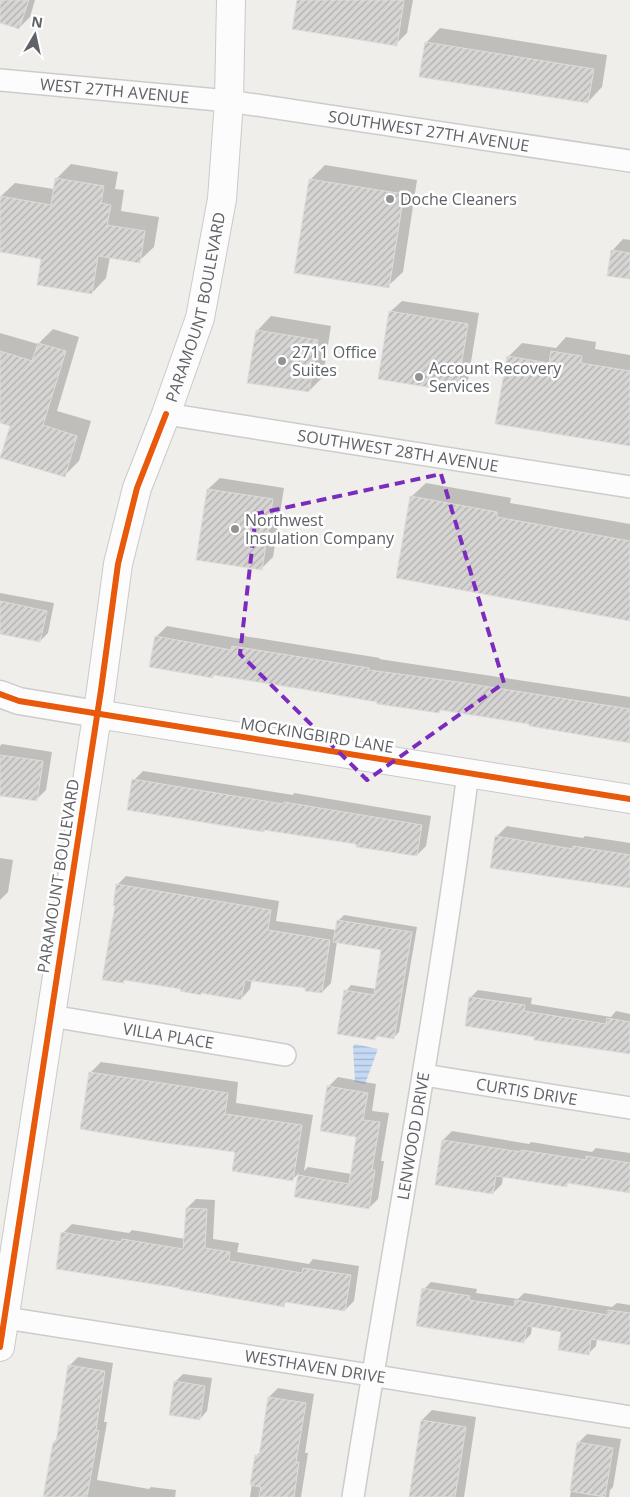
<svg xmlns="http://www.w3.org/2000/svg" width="630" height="1497" font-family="'Open Sans',sans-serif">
<defs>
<pattern id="water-rules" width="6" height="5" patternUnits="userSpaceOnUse" patternTransform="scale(1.25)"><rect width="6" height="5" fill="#c4d9f3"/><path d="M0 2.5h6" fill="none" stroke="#a3b3c9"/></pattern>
<pattern id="building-hatch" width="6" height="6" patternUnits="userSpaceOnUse" patternTransform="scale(1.25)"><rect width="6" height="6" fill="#d6d5d3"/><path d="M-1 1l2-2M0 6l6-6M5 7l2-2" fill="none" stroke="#b1b0af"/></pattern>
</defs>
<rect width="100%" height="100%" fill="#efeeea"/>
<path fill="url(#water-rules)" d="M355,1044L378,1049L365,1084L355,1082L353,1046Z"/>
<g fill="#0003">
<path d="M0,0H35L30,17L19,28L0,22Z"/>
<path d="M298,0H413L407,33L396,44Z"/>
<path d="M440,28L607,55L602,87L588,102L426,43Z"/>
<path d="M71,164L118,172L115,189L124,190L121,211L159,217L154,247L139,261L110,257L106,278L92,293L42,258L0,251V197L15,183L54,189L56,179Z"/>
<path d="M325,165L417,180L403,272L388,286L310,180Z"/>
<path d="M623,239L630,240V278L612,251Z"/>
<path d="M402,301L479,313L468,380L457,391L390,312Z"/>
<path d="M271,316L331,326L323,377L309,391L257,331Z"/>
<path d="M53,329L79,337L57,411L91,421L79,461L64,476L12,425L0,422V333L38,344Z"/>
<path d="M566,337L596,342L595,349L630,355V445L508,357L522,343L556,348Z"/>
<path d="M220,478L284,488L273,557L262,568L208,489Z"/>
<path d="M426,483L511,498L510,503L630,524V619L411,497Z"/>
<path d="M0,593L54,603L48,633L40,641L0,633Z"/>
<path d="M167,626L241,639L244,636L380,658L379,659L630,697V742L530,723L441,709L439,712L379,701L215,674L212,677L156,637Z"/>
<path d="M2,744L52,752L46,790L36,800L0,794V746Z"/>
<path d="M143,771L293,795L294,793L431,816L426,846L417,855L358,843L134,780Z"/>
<path d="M507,826L583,838L585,836L630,843V887L496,837Z"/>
<path d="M0,858L13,860L8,892L0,900Z"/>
<path d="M126,876L279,901L276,921L336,930L338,921L344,915L417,927L399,1032L394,1037L379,1035L375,1038L346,991L351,985L376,989L383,949L337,941L331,983L322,992L307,987L252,979L250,989L241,999L202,992L200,994L182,988L126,979L123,982L116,905L117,885Z"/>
<path d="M478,990L532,998L531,1004L611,1017L616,1011L630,1014V1052L536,1036L471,997Z"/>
<path d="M101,1062L238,1082L236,1103L313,1115L304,1171L308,1167L352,1174L358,1136L328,1087L338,1077L376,1084L372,1111L389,1113L381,1161H384L378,1199L369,1208L296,1196L299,1173L293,1179L236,1151L90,1073Z"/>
<path d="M452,1131L529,1144L531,1142L592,1152L596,1148L630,1153V1192L569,1182L566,1186L503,1176L502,1184L493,1193L436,1184L443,1140Z"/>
<path d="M196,1199L215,1200L213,1239L239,1243L237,1252L309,1264L313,1259L359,1266L354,1301L345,1310L288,1301L283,1305L63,1233L72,1224L129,1233L132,1230L185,1239L187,1208Z"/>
<path d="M431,1282L477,1289L476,1293L518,1299L524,1293L612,1307L617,1303L630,1305V1344L597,1339L596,1346L588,1354L562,1330L532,1326L531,1334L523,1342L424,1289Z"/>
<path d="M78,1357L113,1363L104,1422H107L97,1480L149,1489L151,1487L176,1490L175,1497H44L54,1442L58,1438L69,1366Z"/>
<path d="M183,1374L212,1378L207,1411L200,1419L170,1414L176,1381Z"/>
<path d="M278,1388L314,1394L305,1453H308L301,1497H250L256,1456L261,1451L269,1397Z"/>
<path d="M432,1410L476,1417L464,1497H410L422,1420Z"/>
<path d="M587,1434L621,1439L613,1487L610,1490L609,1497H570L578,1443Z"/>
</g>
<g fill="url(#building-hatch)" stroke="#deddda">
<path d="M0,0H29L19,29L0,23Z"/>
<path d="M297,0H404L397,46L292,29Z"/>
<path d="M425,42L594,69L588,103L419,77Z"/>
<path d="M55,178L104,186L101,203L111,205L107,225L145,231L140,263L98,256L92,294L37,285L41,259L0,252V196L51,205Z"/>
<path d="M309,179L404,194L389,288L294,273Z"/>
<path d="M611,250L630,253V279L607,276Z"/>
<path d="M389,311L468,324L457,392L378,379Z"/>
<path d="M256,330L318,340L309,392L247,383Z"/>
<path d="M38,343L66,351L43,425L77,436L65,477L0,458L10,426L0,423V351L32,361Z"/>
<path d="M551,351L582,356L581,363L630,371V446L495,424L507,356L549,363Z"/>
<path d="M207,489L273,499L262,570L196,560Z"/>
<path d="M410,496L497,512V517L630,541V621L396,578Z"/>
<path d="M0,601L47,611L40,642L0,634Z"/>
<path d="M155,636L231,650L232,646L369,668V670L458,682L630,709V743L529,726V724L440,710L439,713L377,704V702L302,689L213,675V678L149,667Z"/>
<path d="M0,755L43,761L37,801L0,796Z"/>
<path d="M132,779L283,804L284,802L422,825L417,856L356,847V844L264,830V832L127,810Z"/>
<path d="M495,836L573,849V846L630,855V888L490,868Z"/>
<path d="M116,884L271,910L268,930L330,940L322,993L305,991V988L245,980L241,1000L201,993V995L180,991L181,989L124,980V983L102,980L115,906H113Z"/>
<path d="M337,920L412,932L394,1039L376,1036L375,1040L337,1034L344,990L374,995L381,950L333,942Z"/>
<path d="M469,997L525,1005L524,1011L606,1024L607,1018L630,1022V1054L534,1040V1037L465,1026Z"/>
<path d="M89,1072L228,1093L225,1114L302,1125L293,1181L232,1171L235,1152L158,1142L80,1129Z"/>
<path d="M327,1086L368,1093L363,1120L380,1122L372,1170H375L369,1209L294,1197L298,1175L349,1184L356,1137L320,1131Z"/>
<path d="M442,1140L521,1152V1150L586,1160V1156L630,1163V1193L567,1183V1187L496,1176L493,1194L435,1185Z"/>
<path d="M186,1208L207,1209L205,1248L230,1252L229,1261L302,1273L303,1268L351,1275L345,1311L285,1302L284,1307L179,1289V1288L56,1269L61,1232L121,1242L122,1239L183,1249Z"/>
<path d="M422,1288L470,1296L469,1300L514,1307L515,1300L608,1315V1310L630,1313V1345L591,1339L589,1355L558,1350L561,1332L527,1326L524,1343L416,1326Z"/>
<path d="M68,1365L105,1371L96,1430L99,1431L87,1497H43L53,1442H56Z"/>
<path d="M174,1381L205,1386L200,1420L169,1415Z"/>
<path d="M268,1397L306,1403L296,1462H299L294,1497H259L261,1487L250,1485L255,1455L259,1456Z"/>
<path d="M421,1420L466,1427L455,1497H409Z"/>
<path d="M577,1442L613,1448L605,1497L570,1491Z"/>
</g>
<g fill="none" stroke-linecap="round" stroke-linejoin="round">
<g stroke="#cccccb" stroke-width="24">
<g id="minor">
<path id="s1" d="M0,80L229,101L630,161"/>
<path id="s2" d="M166,414L630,487"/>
<path id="s3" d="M51,1016L285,1055"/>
<path id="s4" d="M424,1075L630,1108"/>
<path id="s5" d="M0,1317L389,1378L630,1417"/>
<path id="s6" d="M353,1497C391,1256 437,1015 468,773"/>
</g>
</g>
<g stroke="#cccccb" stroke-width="29">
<path id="tertiary" d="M0,694L19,701L97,714"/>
</g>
<g stroke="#cacacb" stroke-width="30">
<g id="secondary">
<path d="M97,714L630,799"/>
<path id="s7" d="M0,1347L101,690L118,564L137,488L166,414L200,318L222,199L229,101L231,0"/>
</g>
</g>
<use href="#minor" stroke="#fdfcfc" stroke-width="21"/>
<use href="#tertiary" stroke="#fdfcfc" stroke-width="26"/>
<use href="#secondary" stroke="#fdfcfc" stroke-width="28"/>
<g stroke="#fff" stroke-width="9">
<g id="cycleway">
<path d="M0,694L19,701L630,799"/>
<path d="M0,1347L101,690L118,564L137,488L166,414"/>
</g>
</g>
<use href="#cycleway" stroke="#e8590c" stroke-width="6"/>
</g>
<path fill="none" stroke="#7b2cbf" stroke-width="4" stroke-dasharray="10 6" stroke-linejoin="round" d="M441,474L504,683L367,780L240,654L256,514Z"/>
<g fill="#929395" stroke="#fff" stroke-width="2">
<circle cx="390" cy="199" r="5"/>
<circle cx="282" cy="361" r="5"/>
<circle cx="419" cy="377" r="5"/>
<circle cx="235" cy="529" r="5"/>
</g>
<g text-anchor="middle" stroke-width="5" stroke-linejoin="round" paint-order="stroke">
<g font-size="16" fill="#606267" stroke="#fff">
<text dy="6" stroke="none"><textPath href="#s1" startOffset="115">WEST 27TH AVENUE</textPath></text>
<text dy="6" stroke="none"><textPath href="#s1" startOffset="432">SOUTHWEST 27TH AVENUE</textPath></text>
<text dy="6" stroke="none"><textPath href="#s7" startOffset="1061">PARAMOUNT BOULEVARD</textPath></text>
<text dy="6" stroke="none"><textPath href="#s2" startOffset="235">SOUTHWEST 28TH AVENUE</textPath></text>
<text transform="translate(317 735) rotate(9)" y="6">MOCKINGBIRD LANE</text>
<text transform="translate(58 876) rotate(-81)" y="6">PARAMOUNT BOULEVARD</text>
<text dy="6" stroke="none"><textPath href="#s3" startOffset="119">VILLA PLACE</textPath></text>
<text dy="6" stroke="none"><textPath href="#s4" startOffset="104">CURTIS DRIVE</textPath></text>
<text dy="6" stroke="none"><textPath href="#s6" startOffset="366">LENWOOD DRIVE</textPath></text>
<text dy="6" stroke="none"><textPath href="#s5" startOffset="319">WESTHAVEN DRIVE</textPath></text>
</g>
<g font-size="16" fill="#606267" stroke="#fff" text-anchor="start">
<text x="400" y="205">Doche Cleaners</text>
<text x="292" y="358">2711 Office<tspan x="292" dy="18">Suites</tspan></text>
<text x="429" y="374">Account Recovery<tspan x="429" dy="18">Services</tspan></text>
<text x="245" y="526">Northwest<tspan x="245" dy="18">Insulation Company</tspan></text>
</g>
</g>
<g transform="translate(35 35) rotate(9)" stroke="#ffffff" stroke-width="4" paint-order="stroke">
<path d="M0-4L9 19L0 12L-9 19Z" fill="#606267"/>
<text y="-8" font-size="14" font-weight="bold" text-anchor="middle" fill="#606267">N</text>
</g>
</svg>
